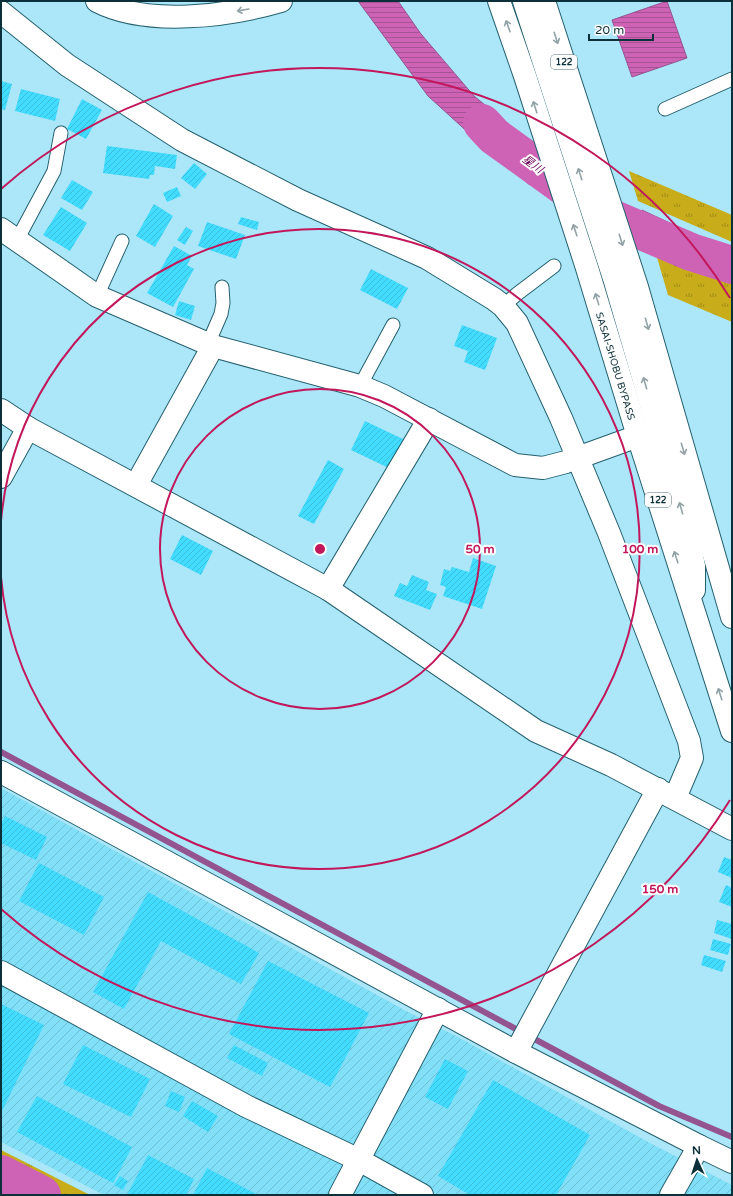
<svg xmlns="http://www.w3.org/2000/svg" width="733" height="1196" font-family="'Varela Round','Noto Sans JP',sans-serif">
<defs>
<pattern id="industrial-furrows" width="10" height="10" patternUnits="userSpaceOnUse"><rect width="10" height="10" fill="#82dff8"/><path d="M-1 1l2-2M0 10L10 0M9 11l2-2" fill="none" stroke="#6fc0d5"/></pattern>
<pattern id="grass-tufts" width="24" height="20" patternUnits="userSpaceOnUse"><rect width="24" height="20" fill="#c8ac1a"/><path d="M3 7l-1-3M5 7V3M7 7l1-3M15 17l-1-3M17 17v-4M19 17l1-3" fill="none" stroke="#a18c18"/></pattern>
<pattern id="water-rules" width="6" height="5" patternUnits="userSpaceOnUse"><rect width="6" height="5" fill="#ce63b5"/><path d="M0 2.5h6" fill="none" stroke="#a65294"/></pattern>
<pattern id="building-hatch" width="6" height="6" patternUnits="userSpaceOnUse"><rect width="6" height="6" fill="#41dcff"/><path d="M-1 1l2-2M0 6l6-6M5 7l2-2" fill="none" stroke="#38bddb"/></pattern>
</defs>
<rect width="100%" height="100%" fill="#abe7f8"/>
<path fill="url(#industrial-furrows)" d="M1,788L408,1012L458,1037L650,1143L732,1185V1195H104L1,1142Z"/>
<g fill="url(#grass-tufts)">
<path d="M629,171L732,215V242L638,201Z"/>
<path d="M656,254L732,283V322L668,295Z"/>
<path d="M1,1150L90,1195H58L1,1164Z"/>
</g>
<g fill="url(#water-rules)" stroke="#945490">
<path d="M358,1H398L421,34L474,96L512,127L530,185L494,156L428,96Z"/>
<path d="M667,1L687,58L632,77L612,20Z"/>
<path d="M642,210L704,239L732,250V284L653,248Z"/>
</g>
<g fill="none" stroke-linecap="round" stroke-linejoin="round">
<path stroke="#945490" stroke-width="6" d="M1,752L659,1106L732,1137"/>
<g stroke="#ce63b5" stroke-width="38">
<path d="M482,123L494,136L602,214L691,252L732,265"/>
<path d="M1,1174L42,1195"/>
</g>
</g>
<g fill="url(#building-hatch)">
<path d="M1,81L12,84L5,110L1,109Z"/>
<path d="M21,89L60,99L55,121L15,111Z"/>
<path d="M82,99L102,110L86,139L67,129Z"/>
<path d="M107,146L177,155L175,169L155,166L154,175H150L149,179L103,173Z"/>
<path d="M194,163L207,174L195,189L181,178Z"/>
<path d="M72,180L93,192L82,210L61,198Z"/>
<path d="M177,187L181,196L167,202L163,193Z"/>
<path d="M154,204L173,216L155,247L136,236Z"/>
<path d="M61,207L87,223L70,251L43,235Z"/>
<path d="M241,217L259,222L257,230L238,224Z"/>
<path d="M207,222L245,235L236,259L198,246Z"/>
<path d="M186,227L193,231L185,245L177,240Z"/>
<path d="M174,246L192,256L187,265L194,269L173,307L147,293Z"/>
<path d="M371,269L408,288L397,309L360,290Z"/>
<path d="M179,301L195,306L191,320L175,315Z"/>
<path d="M462,325L497,338L485,370L464,362L468,351L454,346Z"/>
<path d="M365,421L407,441L393,470L351,450Z"/>
<path d="M328,460L344,469L314,524L298,516Z"/>
<path d="M182,535L213,551L201,575L170,559Z"/>
<path d="M473,558L496,566L482,609L443,596L446,587L440,585L444,569L450,571L452,567L469,572Z"/>
<path d="M412,575L429,582L426,590L437,594L430,610L394,596L400,583L407,586Z"/>
<path d="M5,816L47,837L36,860L1,843V824Z"/>
<path d="M724,857L732,860V878L718,872Z"/>
<path d="M39,863L104,897L84,935L19,901Z"/>
<path d="M726,885L732,888V907L719,902Z"/>
<path d="M148,892L259,953L241,984L161,941L124,1009L93,992Z"/>
<path d="M717,920L732,924V939L714,933Z"/>
<path d="M713,939L731,944L728,955L710,950Z"/>
<path d="M704,955L726,961L722,972L701,965Z"/>
<path d="M268,961L369,1013L330,1087L229,1034Z"/>
<path d="M1,1004L44,1025L1,1113Z"/>
<path d="M83,1045L150,1079L131,1117L63,1084Z"/>
<path d="M234,1045L268,1063L262,1076L227,1058Z"/>
<path d="M445,1059L468,1071L448,1109L425,1097Z"/>
<path d="M493,1080L590,1135L556,1195H470L438,1176Z"/>
<path d="M171,1091L185,1097L179,1112L165,1106Z"/>
<path d="M37,1096L132,1147L113,1183L17,1132Z"/>
<path d="M192,1101L218,1116L208,1132L183,1116Z"/>
<path d="M148,1155L194,1179L186,1195H131L128,1193Z"/>
<path d="M207,1168L258,1195H193Z"/>
<path d="M120,1176L128,1181L123,1190L114,1185Z"/>
</g>
<g fill="none" stroke-linecap="round" stroke-linejoin="round">
<g stroke="#24606e" stroke-width="15">
<g id="lane">
<path d="M665,109L732,79"/>
<path d="M17,240L54,171L61,133"/>
<path d="M97,296L122,241"/>
<path d="M503,306L517,294L554,266"/>
<path d="M208,344L221,314L223,303L222,287"/>
<path d="M360,386L393,325"/>
</g>
</g>
<g stroke="#24606e" stroke-width="24">
<g id="street">
<path d="M1,12L67,65L182,140L298,200L427,258L494,299L503,306L517,323L561,418L609,533L689,741L692,758L675,798"/>
<path d="M1,229L97,296L213,346L360,386L384,396L515,465L543,468L566,462L638,436"/>
<path d="M1,477L28,428"/>
<path d="M136,485L213,346"/>
<path d="M328,589L429,419"/>
<path d="M1,972L246,1106L359,1160L422,1195"/>
<path d="M516,1052L658,789"/>
<path d="M340,1195L438,1009"/>
<path d="M671,1195L699,1146"/>
</g>
</g>
<g stroke="#24606e" stroke-width="24">
<g id="secondary">
<path d="M1,410L28,428L328,589L536,731L611,765L732,829"/>
<path d="M1,772L516,1052L699,1146L732,1162"/>
</g>
</g>
<g stroke="#24606e" stroke-width="24">
<g id="highway">
<path d="M97,1C147,27 229,16 281,1"/>
<path d="M499,1L525,76L587,268L638,436L732,731"/>
<path d="M524,1L614,278L685,521L694,566V590"/>
<path d="M544,1L637,287L732,617"/>
</g>
</g>
<use href="#lane" stroke="#fff" stroke-width="13"/>
<use href="#street" stroke="#fff" stroke-width="22"/>
<use href="#secondary" stroke="#fff" stroke-width="22"/>
<use href="#highway" stroke="#fff" stroke-width="22"/>
</g>
<defs><path id="oneway-shaft" d="M-6 0H5M1.5-3L5.5 0L1.5 3" fill="none" stroke-width="1.6" stroke-linecap="round" stroke-linejoin="round"/></defs>
<g stroke="#92a2a6">
<use href="#oneway-shaft" transform="translate(243 10) rotate(170)"/>
<use href="#oneway-shaft" transform="translate(508 26) rotate(-109)"/>
<use href="#oneway-shaft" transform="translate(556 38) rotate(72)"/>
<use href="#oneway-shaft" transform="translate(535 107) rotate(-108)"/>
<use href="#oneway-shaft" transform="translate(580 174) rotate(-108)"/>
<use href="#oneway-shaft" transform="translate(575 230) rotate(-108)"/>
<use href="#oneway-shaft" transform="translate(621 240) rotate(72)"/>
<use href="#oneway-shaft" transform="translate(597 299) rotate(-107)"/>
<use href="#oneway-shaft" transform="translate(647 324) rotate(74)"/>
<use href="#oneway-shaft" transform="translate(645 383) rotate(-106)"/>
<use href="#oneway-shaft" transform="translate(683 449) rotate(74)"/>
<use href="#oneway-shaft" transform="translate(681 508) rotate(-106)"/>
<use href="#oneway-shaft" transform="translate(676 557) rotate(-108)"/>
<use href="#oneway-shaft" transform="translate(720 694) rotate(-108)"/>
</g>
<g fill="none" stroke="#c2185b" stroke-width="2">
<circle cx="320" cy="549" r="160"/>
<path d="M1 521A320 320 0 1 1 1 577"/>
<path d="M730 800A481 481 0 0 1 1 909M1 189A481 481 0 0 1 730 298"/>
</g>
<g text-anchor="middle" stroke-width="4" stroke-linejoin="round" paint-order="stroke">
<g fill="#fdfdfd" stroke="#546e74" stroke-width="1">
<rect x="551" y="55" width="26" height="14" rx="3"/>
<rect x="645" y="493" width="26" height="14" rx="3"/>
</g>
<g font-size="9" font-weight="bold" fill="#0c3039">
<text x="564" y="65">122</text>
<text x="658" y="503">122</text>
</g>
<g font-size="10" fill="#0c3039" stroke="#fdfdfd">
<text transform="translate(616 366) rotate(73)" y="4">SASAI-SHOBU BYPASS</text>
</g>
<g font-size="11" font-style="italic" fill="#6d055c" stroke="#fdfdfd">
<text transform="translate(533 164) rotate(36)" y="4">星川</text>
</g>
</g>
<circle cx="320" cy="549" r="6" fill="#c2185b" stroke="#fdfdfd" stroke-width="2"/>
<g font-size="12" text-anchor="middle" font-weight="bold" fill="#c2185b" stroke="#fdfdfd" stroke-width="4" stroke-linejoin="round" paint-order="stroke">
<text x="480" y="553">50 m</text>
<text x="640" y="553">100 m</text>
<text x="660" y="893">150 m</text>
</g>
<rect width="733" height="1196" fill="none" stroke="#0c3039" stroke-width="4"/>
<g transform="translate(697 1160) rotate(357)" stroke="#fdfdfd" stroke-width="3" paint-order="stroke">
<path d="M0-3L7 15L0 10L-7 15Z" fill="#0c3039"/>
<text y="-6" font-size="11" font-weight="bold" text-anchor="middle" fill="#0c3039">N</text>
</g>
<path d="M589 34v6h64v-6" fill="none" stroke="#0c3039" stroke-width="2"/>
<text x="595" y="34" font-size="12" fill="#0c3039" stroke="#fdfdfd" stroke-width="3" paint-order="stroke">20 m</text>
</svg>
